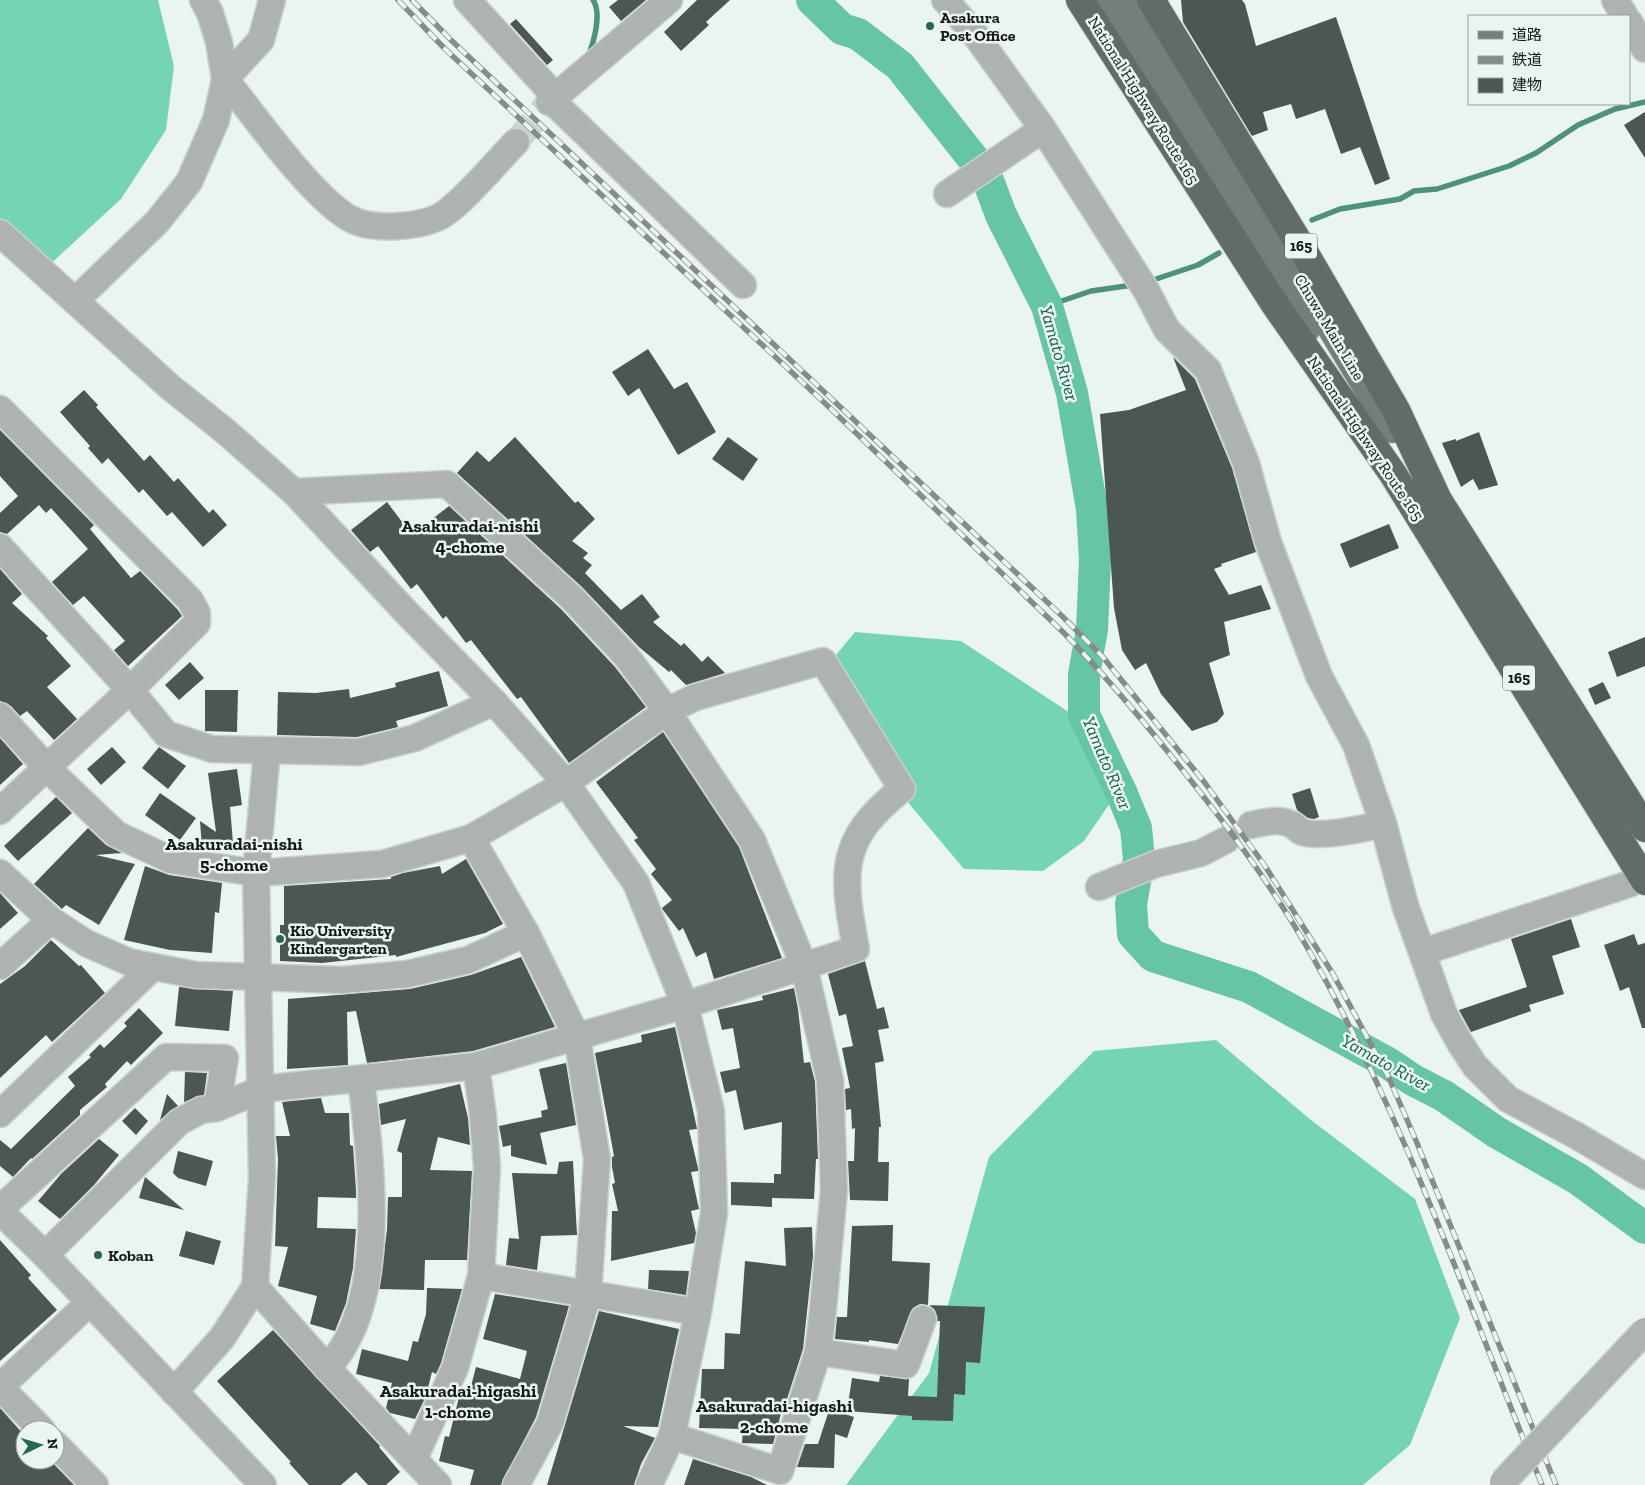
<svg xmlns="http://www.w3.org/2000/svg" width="1645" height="1485" font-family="'Zilla Slab','Noto Sans JP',serif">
<rect width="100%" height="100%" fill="#eaf5f1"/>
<g fill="#76d4b6">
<path d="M0,0H158L174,66L166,130L121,199L46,268L0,220Z"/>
<path d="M855,632L961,641L1102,734L1123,784L1084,841L1043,871L964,869L895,787L831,661Z"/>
<path d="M1216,1040L1311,1120L1415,1199L1460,1318L1410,1445L1363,1485H846L929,1373L989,1157L1094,1051Z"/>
</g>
<path fill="#66c4a7" stroke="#4e917c" d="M805,0H824L855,34L839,37Z"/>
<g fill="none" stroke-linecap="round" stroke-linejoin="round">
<g stroke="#4e917c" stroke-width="5.5">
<path d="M588,56C594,42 602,13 593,0"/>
<path d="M1312,220L1340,209L1400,199L1414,191L1437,189L1509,166L1536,153L1578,125L1615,109L1645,102"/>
<path d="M1150,281L1198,265L1219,253"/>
<path d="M1047,306L1091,291L1133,285"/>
</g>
<path stroke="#66c4a7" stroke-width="32" d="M812,0L842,29L858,34L900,66L986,175L1001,215L1047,306L1072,393L1092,509L1095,560L1092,630L1084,674V715L1122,794L1136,828L1139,859L1131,904L1133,934L1153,956L1249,987L1388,1063L1413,1080L1444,1096L1496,1132L1578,1179L1645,1228"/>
</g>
<g fill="#4c5652">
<path d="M618,0H646L621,21L609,7Z"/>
<path d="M697,0H730L706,22L709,25L681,51L664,32Z"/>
<path d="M1181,0H1242L1245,4L1256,46L1336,17L1390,179L1375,185L1360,147L1341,154L1325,109L1296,119L1291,104L1263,112L1268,130L1252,136L1183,22Z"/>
<path d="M516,19L553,60L547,65L510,24Z"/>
<path d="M1645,112V158L1624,125Z"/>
<path d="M648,349L674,389L687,382L716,432L678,455L639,388L628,396L612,372Z"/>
<path d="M1173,357L1195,379L1232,468L1256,552L1221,564L1222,566L1214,569L1229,595L1261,585L1271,609L1224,622L1230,655L1209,663L1224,714L1217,722L1192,731L1161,694L1146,663L1135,670L1122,650L1114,608L1100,414L1129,410L1186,390Z"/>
<path d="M84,390L98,405L96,407L144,461L150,455L174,482L178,478L209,513L213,509L227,525L203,547L172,512L167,516L143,489L139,493L108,458L102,464L88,448L90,446L60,412Z"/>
<path d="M0,430L94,525L90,529L131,578L140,571L178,610L182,616L128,666L114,650L125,641L84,596L73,605L52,582L88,549L51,508L46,513L39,505L7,534L0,532V513L18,496L0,476Z"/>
<path d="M1479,432L1498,485L1479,490L1473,479L1461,487L1442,443L1456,439V441Z"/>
<path d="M515,437L575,503L578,501L595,519L572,541L588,553L583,558L592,565L585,573L621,610L642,594L660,617L653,622L681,646L684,643L702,662L708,656L725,673L686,685L671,670L669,672L639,647L582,587L457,473L477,451L489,462Z"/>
<path d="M728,437L758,459L743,481L712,459Z"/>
<path d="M387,502L412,535L449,506L561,609L615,667L646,707L569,763L521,697L517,699L471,640L466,643L446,616L443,619L417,584L411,589L378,546L370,552L351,530Z"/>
<path d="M1389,524L1399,548L1350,568L1340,544Z"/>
<path d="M0,569L22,594L12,603L48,636L46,638L71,666L47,687L77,719L54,740L27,711L20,716L11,706L0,701Z"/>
<path d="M1645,637V666L1617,677L1608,652Z"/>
<path d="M190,662L204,678L179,700L165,685Z"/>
<path d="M439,671L448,706L396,721L398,727L357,737L277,735L278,692L316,693L349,689L350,698L396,687L395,683Z"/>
<path d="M1603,682L1611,698L1595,705L1588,689Z"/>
<path d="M205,690H238L237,732L205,731Z"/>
<path d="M663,732L739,847L782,958L714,979L706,952L696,957L683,928L679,931L663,910L662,908L672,900L651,874L656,869L634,840L638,838L596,782Z"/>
<path d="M0,738L23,764L0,785Z"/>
<path d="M112,747L126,762L101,785L87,769Z"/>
<path d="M159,747L186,766L168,789L142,768Z"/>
<path d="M237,769L242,805L230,807L233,843L236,846L202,848L200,821L216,832L208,773Z"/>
<path d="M1310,788L1319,817L1314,819L1308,818L1297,810L1292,794Z"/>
<path d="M160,793L196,818L180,840L145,815Z"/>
<path d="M56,797L72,813L18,861L4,846Z"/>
<path d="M88,828L106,845L122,853L96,855L135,864L99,925L66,905L62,909L34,884Z"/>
<path d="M466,859L503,924L485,933L396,957V955L322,963L280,961V925H284V886L391,879V877L403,873L440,866L442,874Z"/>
<path d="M145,866L169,875L222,883L219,913L215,912L212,953L170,950L124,940Z"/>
<path d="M0,893L18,913L0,929Z"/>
<path d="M1571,919L1580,947L1552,956L1564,994L1529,1005L1531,1011L1471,1032L1459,1010L1527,987L1511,939Z"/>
<path d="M1634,934L1638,945L1645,943V1028H1642L1629,987L1620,991L1604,945Z"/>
<path d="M51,940L79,966L81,965L105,993L52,1042L46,1035L0,1078V984L25,966Z"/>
<path d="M521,957L555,1027L473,1051L367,1063L356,1011L347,1012L348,1065L287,1069L288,999L410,989L471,975Z"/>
<path d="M865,961L877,1009L884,1007L889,1028L878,1030L884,1061L875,1063L881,1127H879L878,1162H889L888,1201L850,1200L848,1161H854L855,1128L852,1129L851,1109L846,1110L845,1089L850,1088L842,1048L853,1046L846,1014L839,1016L828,974Z"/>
<path d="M179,987L233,991L229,1031L175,1026Z"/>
<path d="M794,988L798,1009L804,1063L810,1062L815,1082L818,1159H816L814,1199L772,1198V1207L731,1205V1182L774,1183V1174H781L782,1122L744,1130L736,1090L725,1093L720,1072L740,1068L733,1028L722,1030L717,1010L763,1000L762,996Z"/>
<path d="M139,1008L163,1033L131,1065L127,1061L105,1084L107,1087L80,1110V1115L32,1159L31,1158L13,1177L0,1166V1140L11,1149L75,1086L68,1077L91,1057L89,1055L100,1044L104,1048L127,1026L124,1023Z"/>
<path d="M675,1027L696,1124L697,1129L689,1130L698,1168V1171L691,1172L699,1209L691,1211L696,1233L694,1243L611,1261L612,1211H618L612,1184L615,1183L612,1167V1157L614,1156L595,1053L642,1042L641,1035Z"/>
<path d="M566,1063L576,1125L540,1133L547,1165L511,1156V1145L503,1147L499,1126L542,1117L541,1111L548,1109L539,1069Z"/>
<path d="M185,1072L207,1073L204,1095L184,1102Z"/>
<path d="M460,1084L468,1118L470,1145L438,1137L430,1170L472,1171L467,1260H425L424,1290L379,1289L387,1230L388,1197H402V1153L397,1151L406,1119L381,1125L379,1104Z"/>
<path d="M167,1094L178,1106L160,1120Z"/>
<path d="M321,1098L325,1113H349L350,1145L353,1146L356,1190V1198L318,1197L317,1228L356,1229L353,1268L346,1303L335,1331L310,1324L317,1296L278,1286L288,1247L275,1246L278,1159L276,1136H290L282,1102Z"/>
<path d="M135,1108L148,1121L136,1135L122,1121Z"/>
<path d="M99,1139L119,1155L94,1185L60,1219L38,1201L61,1174Z"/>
<path d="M178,1151L213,1161L206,1186L178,1178L173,1173Z"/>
<path d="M573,1161L577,1235L541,1236L537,1270L506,1265L509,1238L519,1239L512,1173L557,1174L559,1162Z"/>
<path d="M145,1177L184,1210L139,1198Z"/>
<path d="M893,1225L892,1261L930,1263L928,1305L985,1307L980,1363L966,1362L965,1395L954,1394L953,1421L912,1420V1416L847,1411L852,1378L879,1382L880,1376L909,1379L908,1396L937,1397L940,1321H937L935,1310L929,1305L920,1304L913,1308L898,1344L869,1340V1342L835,1339L837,1317H847L852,1226Z"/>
<path d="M812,1227L813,1256L803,1349L786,1402H784L773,1444L742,1443L743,1429L699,1428L702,1369H724L725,1333L740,1334L745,1261L786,1266L784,1228Z"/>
<path d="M186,1231L221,1241L214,1265L179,1256Z"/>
<path d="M0,1240L31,1275L28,1278L57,1310L0,1361Z"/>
<path d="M649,1270L689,1271L686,1295L648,1289Z"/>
<path d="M427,1288L462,1289L441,1363L436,1374L432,1372L426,1396L415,1419L390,1413L386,1408L392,1383L356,1374L362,1349L408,1361L413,1341L418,1342L426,1314Z"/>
<path d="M495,1294L569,1306L536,1417L501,1485H470L474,1470L439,1461L445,1436L449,1437L460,1393L462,1388L470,1390L476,1367L520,1379L527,1351L483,1339Z"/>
<path d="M599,1311L679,1329L658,1427L623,1426L655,1438L641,1464L634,1485H547Z"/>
<path d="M273,1330L380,1446L379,1447L400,1472L386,1485H368L356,1472L341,1485H309L289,1463L291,1462L217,1381Z"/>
<path d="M832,1401L836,1402V1411L854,1417L847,1438L835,1434L834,1468L797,1467L805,1444H818Z"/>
<path d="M0,1408L25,1436V1460H50L74,1485H0Z"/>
<path d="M693,1459L751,1477L767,1485H684Z"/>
</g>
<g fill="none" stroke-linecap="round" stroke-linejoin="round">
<path stroke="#cad4d0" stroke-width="26" stroke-dasharray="26 13" stroke-linecap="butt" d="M516,142L549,102"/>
<g stroke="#c8d2ce" stroke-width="29">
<g id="minor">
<path d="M467,0L555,96"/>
<path d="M945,0L974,33L1043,129L1146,290L1167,330L1208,370L1246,463L1268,542L1319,676L1356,745L1383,823L1405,905L1444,1014L1460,1043L1475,1066L1508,1099L1577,1136L1645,1176"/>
<path d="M1615,0L1625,16"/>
<path d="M1629,22L1645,49"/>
<path d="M225,79C252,113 318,206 355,221C376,230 416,227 437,218C457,210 499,159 516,142"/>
<path d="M225,79L261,40L272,0"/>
<path d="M551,100L743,285"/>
<path d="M549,102L669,0"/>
<path d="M947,194L1043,129"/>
<path d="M0,233L170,387L225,431L294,492L407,613L494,702L566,783L636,883L685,1005L711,1111L714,1213L698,1312L672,1436L649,1485"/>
<path d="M75,301L157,222L189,182L216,120L225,79L219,42L210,13L203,0"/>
<path d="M0,409L190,600L197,613V623L130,690L0,811"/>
<path d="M294,492L447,484L572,598L627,657L667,711L752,840L804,966L830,1080L834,1190L823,1310L818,1352L780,1471L672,1436"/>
<path d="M0,547L130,690L166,734L212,749L359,752L415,738L494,702"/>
<path d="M0,716L47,768L116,834L171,860L256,873L382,864L471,838L566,783L667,711L696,697L823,661L902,789C837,840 842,873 856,949L685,1005L476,1066L262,1089L217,1108L201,1110L179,1122L45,1255"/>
<path d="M1251,825C1265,822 1279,818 1293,825C1296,827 1299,831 1302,832C1319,838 1366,829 1383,823"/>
<path d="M471,838L526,933L577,1037L597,1159L588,1294L550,1423L516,1485"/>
<path d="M0,873L51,920L86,943L129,962L196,975L342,980L407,974L468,960L526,933"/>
<path d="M1099,887L1156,864L1201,853L1226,840"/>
<path d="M1423,952L1629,884L1645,876"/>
<path d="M0,966L51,920"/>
<path d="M0,1114L153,967"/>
<path d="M0,1209L166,1057L225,1058L217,1108"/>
<path d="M0,1211L45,1255L263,1485"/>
<path d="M481,1276L698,1312"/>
<path d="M255,1287L327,1368L438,1485"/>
<path d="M818,1352L906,1365L923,1319"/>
<path d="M327,1368C390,1303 371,1162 361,1079"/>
<path d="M0,1387L89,1303"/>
<path d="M0,1387L42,1430"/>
<path d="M174,1392L222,1338L255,1287L262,1178L256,873L267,751"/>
<path d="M55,1444L95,1485"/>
<path d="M414,1459L455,1368L481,1276L487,1167L483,1115L476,1066"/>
</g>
</g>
<g stroke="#c8d2ce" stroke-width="30">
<g id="major">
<path d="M1104,0L1306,329"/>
<path d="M1128,0L1276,236L1392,429"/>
</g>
</g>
<g stroke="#c8d2ce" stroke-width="30">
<g id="highway">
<path d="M1080,0L1274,303L1393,474L1645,881"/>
<path d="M1151,0L1296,238L1396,410L1438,500L1645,828"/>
</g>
</g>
<use href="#minor" stroke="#aeb3b1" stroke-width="26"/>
<use href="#major" stroke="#757e7a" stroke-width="28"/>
<use href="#highway" stroke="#616b67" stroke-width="28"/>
<g stroke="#858d8a" stroke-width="5.5">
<g id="rail">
<path d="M398,0L445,49L830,408L1064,633C1101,671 1135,711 1168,752C1220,816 1271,883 1311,954C1406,1122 1469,1307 1542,1485"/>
<path d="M412,0L451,40L1062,616L1102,656L1205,783L1265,866L1333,974L1389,1078L1417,1143L1556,1485"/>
</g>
</g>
<use href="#rail" stroke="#eaf5f1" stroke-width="4" stroke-dasharray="11" stroke-linecap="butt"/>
<g stroke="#c8d2ce" stroke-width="29" stroke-linecap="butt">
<path id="minor-bridge" d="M1503,1482L1645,1331"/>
</g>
<use href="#minor-bridge" stroke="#aeb3b1" stroke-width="26"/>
</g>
<g fill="#276654" stroke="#eaf5f1" stroke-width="2">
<circle cx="930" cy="26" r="5"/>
<circle cx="280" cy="939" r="5"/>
<circle cx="98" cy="1255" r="5"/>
</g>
<g text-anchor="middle" stroke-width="5" stroke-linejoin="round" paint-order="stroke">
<g fill="#eaf5f1" stroke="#555b59" stroke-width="1">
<rect x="1285" y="233.5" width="32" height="25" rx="4"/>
<rect x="1503" y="665.5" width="32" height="25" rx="4"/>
</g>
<g font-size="15" font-weight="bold" fill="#151918">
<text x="1301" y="251">165</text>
<text x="1519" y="683">165</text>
</g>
<g font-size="16" font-weight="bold" fill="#151918" stroke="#eaf5f1" text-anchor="start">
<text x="940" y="23">Asakura<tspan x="940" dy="18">Post Office</tspan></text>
<text x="290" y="936">Kio University<tspan x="290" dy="18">Kindergarten</tspan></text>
<text x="108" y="1261">Koban</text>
</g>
<g font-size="16" fill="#151918" stroke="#eaf5f1">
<text transform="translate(1144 100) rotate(58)" y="6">National Highway Route 165</text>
<text transform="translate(1330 327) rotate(59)" y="6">Chuwa Main Line</text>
<text transform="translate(1366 438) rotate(56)" y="6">National Highway Route 165</text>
</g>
<g font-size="18" font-style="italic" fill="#115e4a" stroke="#eaf5f1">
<text transform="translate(1059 353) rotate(74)" y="6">Yamato River</text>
<text transform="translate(1107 763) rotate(67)" y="6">Yamato River</text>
<text transform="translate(1386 1063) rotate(29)" y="6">Yamato River</text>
</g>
<g font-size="18" font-weight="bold" fill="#151918" stroke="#eaf5f1">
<text x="470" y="532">Asakuradai-nishi<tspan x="470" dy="21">4-chome</tspan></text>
<text x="234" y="850">Asakuradai-nishi<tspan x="234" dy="21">5-chome</tspan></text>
<text x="458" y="1397">Asakuradai-higashi<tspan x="458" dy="21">1-chome</tspan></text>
<text x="774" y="1412">Asakuradai-higashi<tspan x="774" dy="21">2-chome</tspan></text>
</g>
</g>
<rect x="1468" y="15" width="162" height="90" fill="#eaf5f1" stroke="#959d9a"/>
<rect x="1478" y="31" width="25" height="8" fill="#757e7a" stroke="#959d9a"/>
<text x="1512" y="40" font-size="15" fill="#151918">道路</text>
<rect x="1478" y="56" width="25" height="8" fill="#858d8a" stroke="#959d9a"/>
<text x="1512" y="65" font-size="15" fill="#151918">鉄道</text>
<rect x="1478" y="78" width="25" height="15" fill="#4c5652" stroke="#959d9a"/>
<text x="1512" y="90" font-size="15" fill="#151918">建物</text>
<g transform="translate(40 1445) rotate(85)"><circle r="24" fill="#eaf5f1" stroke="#959d9a"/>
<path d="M0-4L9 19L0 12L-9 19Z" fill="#276654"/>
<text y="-8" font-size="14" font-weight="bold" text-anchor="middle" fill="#151918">N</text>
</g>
</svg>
